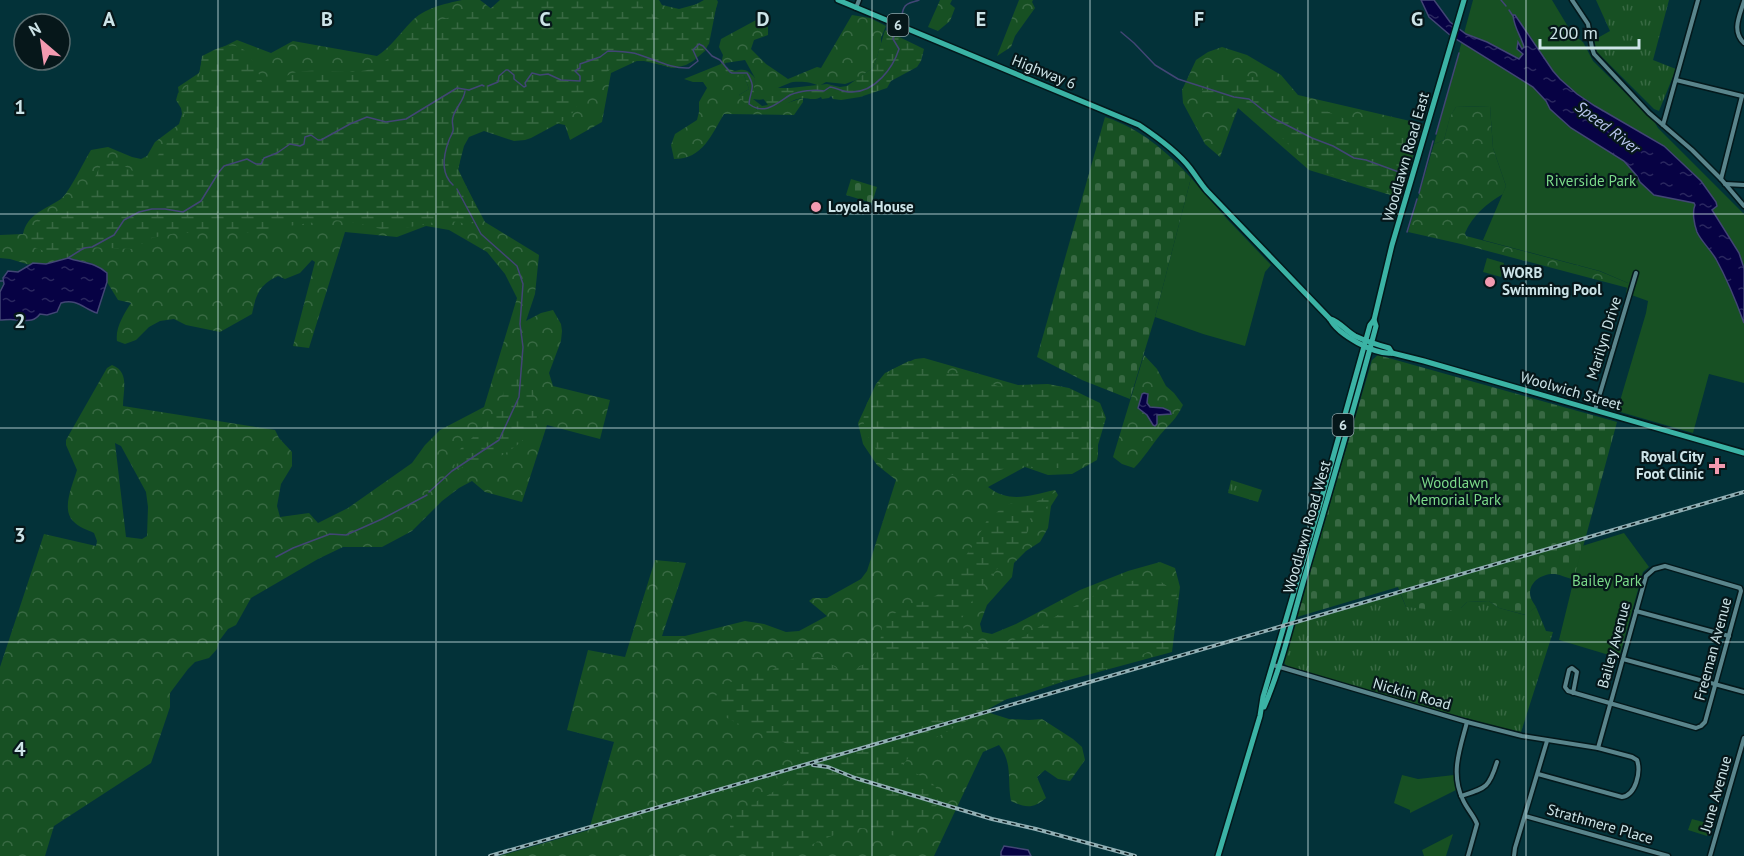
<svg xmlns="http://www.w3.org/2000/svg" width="1744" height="856" font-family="'PT Sans',sans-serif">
<defs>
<pattern id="grass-tufts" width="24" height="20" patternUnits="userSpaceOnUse" patternTransform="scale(1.5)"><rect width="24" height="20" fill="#175023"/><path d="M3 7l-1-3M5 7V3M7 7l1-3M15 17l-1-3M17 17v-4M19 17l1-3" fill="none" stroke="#386943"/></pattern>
<pattern id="forest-crowns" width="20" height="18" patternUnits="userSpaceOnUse" patternTransform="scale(1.5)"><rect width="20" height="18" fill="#175023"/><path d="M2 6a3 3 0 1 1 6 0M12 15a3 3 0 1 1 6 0" fill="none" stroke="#386943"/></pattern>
<pattern id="wetland-marsh" width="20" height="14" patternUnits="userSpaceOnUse" patternTransform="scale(1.5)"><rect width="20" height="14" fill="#175023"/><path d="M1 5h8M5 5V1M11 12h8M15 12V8" fill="none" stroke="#386943"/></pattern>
<pattern id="cemetery-stones" width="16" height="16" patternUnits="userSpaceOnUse" patternTransform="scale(1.5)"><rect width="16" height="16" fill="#175023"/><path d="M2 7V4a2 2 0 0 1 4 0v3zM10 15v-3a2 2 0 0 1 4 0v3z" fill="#386943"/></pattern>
<pattern id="water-ripples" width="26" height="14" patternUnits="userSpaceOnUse" patternTransform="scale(1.5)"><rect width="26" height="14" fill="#070244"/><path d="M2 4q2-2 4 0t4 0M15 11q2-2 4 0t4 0" fill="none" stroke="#2a275f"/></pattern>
</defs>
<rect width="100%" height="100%" fill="#033239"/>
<g fill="url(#grass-tufts)">
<path d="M1596,0H1669L1653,60L1676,69L1659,111L1654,109L1597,52L1594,40L1610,31Z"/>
<path d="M1231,480L1262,490L1258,502L1228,493Z"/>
<path d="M1400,593L1406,607L1461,608L1467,602L1489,601L1499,608L1525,615L1536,607L1546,631L1553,632L1521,732L1504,729L1344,684L1287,666L1284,663L1283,659L1294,623Z"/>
</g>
<g fill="url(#forest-crowns)" fill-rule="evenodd">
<path d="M462,0H480L493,10L536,0H659L662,5L679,9L708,1L717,3L709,44L672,68L641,59L611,73L602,122L570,140L565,125L555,123L484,124L465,132L458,171L485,222L539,255L535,294L526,321L541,313L553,310L561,324L562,331L561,341L549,373L553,386L610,400L600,439L547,425L522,502L485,492L472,481L459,488L442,501L412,531L382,547H343L318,559L251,598L236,625L228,629L219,641L217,649L209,658L195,662L188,669L170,693V707L151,763L54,826L45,856H0V667L44,534L96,546L97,541L94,533C88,530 78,527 73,521C61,509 73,484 77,470L66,445V440L107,368L112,365C130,372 123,390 123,406L275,430L279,438L292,452V466L281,484L277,506L280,517L309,513L318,523L348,508L412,463L425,445L440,430L484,407L517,298L505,274L487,252L449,230L426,226L397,237L345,232L309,348L293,346L315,262L312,260L300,273L285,279L278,276C259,285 256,295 252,314L220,332L186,325L174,319L160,321L149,327L136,340L125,344L117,341C115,328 124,314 131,303L118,300L107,282V272L91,263L68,258L46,264L30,265L10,259L0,258V235L23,234C27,214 46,209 61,199C69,193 84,161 91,150L108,147L132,157L141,159L147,156L155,142L179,124L182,114L178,87L199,73L203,57L237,40L271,53L293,41L377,56C391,47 400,33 411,22C424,8 444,4 462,0ZM115,443L121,446L146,492L148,507L147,536L142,539L126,537Z"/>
<path d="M940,0H952L950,4L955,8L950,21L938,31L928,27Z"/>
<path d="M1019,0H1033L1032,2L1035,8L1015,36L1011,47L997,56Z"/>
<path d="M852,15L870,18L886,26L881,38V44L874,67L856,80L845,84L826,82L819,86C813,82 801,81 793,82C787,83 780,88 774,89C768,99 764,101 753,99L752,96L755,78L745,60L725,63L726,71L744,75L749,89L739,95L757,110C774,110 787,102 803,98V102L794,115L724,114C711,135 703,159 674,159L671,145L675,134L697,120L699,112V102L707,88L703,82H693L684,79L721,64L723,55L719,47L721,39L758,19L768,27V35L754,40L751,49L766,64L788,79L817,67L821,68Z"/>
<path d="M1222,47L1247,55L1281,75L1298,95L1423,124L1400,198L1309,170L1238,108L1220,157L1205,144L1183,103L1182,90L1196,60L1208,52Z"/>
<path d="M1490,106L1493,148L1506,186L1503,194C1486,204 1473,215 1465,233L1466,236L1599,271L1628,283V288L1461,244L1408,232L1434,144L1444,140L1450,116L1456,107Z"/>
<path d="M1144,355L1157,369L1166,386L1174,393L1183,405C1176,420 1170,423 1160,435C1151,446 1144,458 1134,468L1122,464L1113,457Z"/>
<path d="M924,358L1018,385L1048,384L1069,388L1100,403L1106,418L1098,445V455L1097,460L1072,474L1048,475L1025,467L988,487C1010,504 1031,495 1055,490L1058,495L1051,506L1048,528L1040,542L1026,551L1014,563L1012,577L987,605L980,624L982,632L992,634L1016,624L1080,590L1128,571L1160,562L1175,568L1180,587L1172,652L1065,681L1023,695L987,704L990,713L1009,719L1029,720L1042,719L1073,739L1082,747L1085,760L1070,781L1058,779L1045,770L1037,777L1046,798C1033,809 1026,808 1011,801C1007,780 1013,763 999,745L983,752L934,856H499L589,830L614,742L567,730L588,650L625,657L655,560L686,563L662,636H685L745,621L764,624L786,632L799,631L827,616L809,601L813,598H827L861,579L867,571L896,480L877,465L863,444L858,423L876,384L885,373L915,359Z"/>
</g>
<g fill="url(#wetland-marsh)">
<path d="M500,0H639L643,8L658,18L673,17L704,0H717L718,2L709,31V43L705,51L693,61L686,65L674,68L644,61H626L614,67L592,82L570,117L531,138L525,140L514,141L484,131L469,137L464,146L458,169L480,215L474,223L468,224L445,220L410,227L381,229L348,221L331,220L267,229L255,234L231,229L207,233H176L152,238L132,249L88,247L68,258C57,251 43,253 32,246L29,237L32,227C47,214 66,209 82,198C94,189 94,172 104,162L116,161L141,176C154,170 154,160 162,149C167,141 178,135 186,129L187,118L176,100L178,93L199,77L202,56C225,44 241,37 255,65C258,71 260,78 263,84C275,86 285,74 297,72C341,65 383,90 401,34L410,28L477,10L490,9Z"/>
<path d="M885,30L924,49L921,61L917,67L891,81L887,88L860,97L841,100L833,99L831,96L829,98L822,99L821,97C814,101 809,98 802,98C792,99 785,106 776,109C761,113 746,109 739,95L749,89L744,75L730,76L726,72L724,65L729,69L735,71C745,68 748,70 755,78L753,99L762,106L768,105L762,97L768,88H790L827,84L840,87L847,86L874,67Z"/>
<path d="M1223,69L1240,75L1265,79L1276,83L1298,100L1360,125H1422L1401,197L1311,168L1271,126L1243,100L1237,97L1232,100L1224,113C1214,112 1208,102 1201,95L1206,80Z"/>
<path d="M909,361L924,363L950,374L959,373L998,386L1029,388L1052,385L1070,389L1098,403L1105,418L1096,446L1083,457L1063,468H1040L1018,465L996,471L980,472L964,470L947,477L906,472L877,451L867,435L863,420L867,403L877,387L891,370Z"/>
<path d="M515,370C526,373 532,384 534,394C536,403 538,414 536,423C531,437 507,454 494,459C488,461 481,461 475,462C469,463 463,467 458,470L453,462C458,446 470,442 480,430C488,422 496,410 501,399C507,387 504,380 515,370Z"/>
<path d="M1054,493L1056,495C1051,506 1038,513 1028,520L1029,529L1023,541L1002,563L965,610L961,623L965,631L988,648L1023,637L1058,615L1112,586L1148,577H1155L1177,594L1169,650L1148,652L1114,667L1086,673L1016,694L915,749L903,765C912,774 930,777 936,788C947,807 916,836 898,836C885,836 866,825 853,829C827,835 803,852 775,856C766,856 756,856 747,856C735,845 723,829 735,813C756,800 808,781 800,751L776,738L741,725L725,717L716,706V696L719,691L729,683L741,677L759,673H767L789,660L804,656L823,658L843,673C850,673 855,670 861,666C879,656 882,640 882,620L913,604L926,601L939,594L976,541L987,520L1006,505L1013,503H1033Z"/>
</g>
<g fill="url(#cemetery-stones)">
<path d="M1105,117C1141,129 1166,151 1191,178L1155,317L1130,399L1082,380L1037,357Z"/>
<path d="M851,179L877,187L872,203L846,195Z"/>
<path d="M1378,355L1617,422L1574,580C1568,578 1561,575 1555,574C1543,573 1530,581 1530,593C1530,599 1534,603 1536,607L1526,615L1499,608L1489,601L1467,602L1461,608L1447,611L1406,607L1398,587L1297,617L1372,360Z"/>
</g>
<g fill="#175023">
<path d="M1473,0H1552L1567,25L1576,37L1583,42L1593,61L1654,121L1658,128L1744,214V383L1709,374L1693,433L1617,411L1646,313L1648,301L1626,293L1628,283L1600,271L1483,240L1506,186L1493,148L1490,106L1456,107L1450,117L1444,140L1434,144Z"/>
<path d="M1191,178L1227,219L1271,265L1265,272L1245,346L1203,334L1155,317Z"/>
<path d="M1487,258L1504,263L1501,277L1483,272Z"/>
<path d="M1624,533L1649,567L1643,572L1619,658L1559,640L1582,546Z"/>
<path d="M1402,775L1418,779L1454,775L1456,790L1410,813V810L1394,803Z"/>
<path d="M1692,819L1711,824L1707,836L1688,830Z"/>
<path d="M1453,834L1446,856H1424L1422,850Z"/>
</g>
<g fill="url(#water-ripples)" stroke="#424675" stroke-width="1.5">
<path d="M1421,0H1434L1450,22L1466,34L1487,42L1519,59L1523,54L1517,49L1518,42L1522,49L1524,47C1521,36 1514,28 1513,15H1515L1553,71L1560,79L1577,94L1595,106L1664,146L1701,181L1716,202L1717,206L1712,210L1739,253L1744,268V323C1736,301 1727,279 1716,259C1710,249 1701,241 1697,232C1694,224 1692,212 1695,205L1694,203L1654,195L1640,182L1637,176L1624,161L1571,128L1550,109L1546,101L1533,87L1451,36L1429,17Z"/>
<path d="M68,258C82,263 95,262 107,273V282L97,313C84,309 77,298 61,303L57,312L47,315L40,314C33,323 26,320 16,320C11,319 5,320 0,320V292L4,284L3,278L8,271L18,272L33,263L46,264Z"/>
<path d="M1144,393L1148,394L1147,403L1150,407L1163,408L1170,411L1171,414L1157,415V424L1155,426L1153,425L1147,415L1138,408L1142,394Z"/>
<path d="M1004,846L1028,850L1031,856H1001V852Z"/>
</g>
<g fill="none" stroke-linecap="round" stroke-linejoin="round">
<g stroke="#424675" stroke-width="1.5">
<path d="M1501,0L1506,6"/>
<path d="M1509,10L1513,16"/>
<path d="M901,21C902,17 902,11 904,8C906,2 915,2 919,0"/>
<path d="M1121,32L1134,43L1155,65L1178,79L1234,97L1249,99L1273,118L1312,138L1333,146L1354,158L1366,160L1407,175"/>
<path d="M488,86L498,82L499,76L506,70H508L514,75V79L524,87L526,86L525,83L532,73L540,75L548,74L561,80L580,81V76L575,71L580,68V64L600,57L608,51C615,51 631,52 637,54C654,59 671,69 689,68L698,61L693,50L699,44L703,46L712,56L720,60L730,72L732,73H747C757,89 750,89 749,104C765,116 777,103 790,95C799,91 815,89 824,91L830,87C837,88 846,93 852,92C875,92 893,68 899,49L893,39L897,30"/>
<path d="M469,90L482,85L484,86"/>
<path d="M1436,134L1459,53"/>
<path d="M453,185C441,174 443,156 449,140C450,137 452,135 453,131C454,127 451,122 453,117C455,108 464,101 465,91"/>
<path d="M1419,193L1433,141"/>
<path d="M1407,232L1417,199"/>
<path d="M68,258L84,248L92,247L114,235L124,220L139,212L152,209H165L183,212L201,201L219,172L224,166L247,159L256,164H261L264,158L277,153L290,144L300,146L304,144L305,137L311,135L318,140H321L350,124L367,117L386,122L406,119L457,88L469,90"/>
<path d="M0,281H3"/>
<path d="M429,492L452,471L499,440L519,397L523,347L520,324L523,284L517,266L481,234L457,189"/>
<path d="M276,557L293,548L330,534L346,535L382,519L427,495"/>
</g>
<g stroke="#03181b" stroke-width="7">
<g id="minor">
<path d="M1572,0L1588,24L1592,48L1594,54L1649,113L1692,150L1721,179L1744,206"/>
<path d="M1744,1C1740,15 1731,31 1744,43"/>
<path d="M856,8L859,0"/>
<path d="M1676,80L1742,96"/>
<path d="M1663,125L1698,0"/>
<path d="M1721,179L1742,96"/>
<path d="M1725,184L1744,185"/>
<path d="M1595,410L1636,273"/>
<path d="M1636,611L1729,636"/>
<path d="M1623,659L1744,692"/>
<path d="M1273,665L1467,722L1522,736L1598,748L1632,757L1637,760C1641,772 1636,795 1622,797L1538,774"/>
<path d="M1573,693L1577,672L1572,668L1569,670L1565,687L1568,691L1696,728L1701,726L1705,722L1741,591L1740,588L1665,566L1654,569L1646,576L1598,748"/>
<path d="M1467,722C1460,749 1450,773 1463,800C1467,809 1474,816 1477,824L1468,856"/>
<path d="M1461,796C1486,788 1489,788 1497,762"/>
<path d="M1525,816L1668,856"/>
<path d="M1514,856L1515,848L1547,741"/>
<path d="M1710,856L1744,738"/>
</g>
</g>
<g stroke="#03181b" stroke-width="8">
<g id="major">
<path d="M838,0L1139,125C1157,137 1177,151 1190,168C1196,176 1201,184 1207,191L1330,319C1338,335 1375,355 1392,353L1424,361L1744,453"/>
<path d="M1330,319C1339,321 1346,331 1355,336C1366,341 1378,345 1389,348L1392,353"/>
<path d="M1264,707C1282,665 1292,620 1305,576C1329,493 1354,410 1376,326L1374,320"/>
<path d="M1218,856L1260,716L1263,697L1320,504L1370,325L1374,320L1392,245L1464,0"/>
</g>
</g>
<use href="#minor" stroke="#5a858c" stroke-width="4"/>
<use href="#major" stroke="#3bb3a5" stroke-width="5"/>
<g stroke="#91afb4" stroke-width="4">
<g id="rail">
<path d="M813,765L828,767L855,778L992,819L1036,829L1135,856"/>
<path d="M490,856L1744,492"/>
</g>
</g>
<use href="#rail" stroke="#06171a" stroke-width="1.5" stroke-dasharray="4.5" stroke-linecap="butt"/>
</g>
<path fill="none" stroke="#cde4e8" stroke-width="1.5" stroke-opacity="0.55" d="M218,0V856M436,0V856M654,0V856M872,0V856M1090,0V856M1308,0V856M1526,0V856M0,214H1744M0,428H1744M0,642H1744"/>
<g fill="#f29ab0" stroke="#06171a" stroke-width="2">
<circle cx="816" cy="207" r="6"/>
<circle cx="1490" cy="282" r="6"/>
<path d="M1714 457h6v6h6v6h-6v6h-6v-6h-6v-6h6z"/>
</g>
<g text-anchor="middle" stroke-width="4.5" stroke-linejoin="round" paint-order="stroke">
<g fill="#06171a" stroke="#91a6aa" stroke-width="1.5">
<rect x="887.5" y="14" width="21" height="22" rx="4.5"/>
<rect x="1332.5" y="414" width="21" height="22" rx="4.5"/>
</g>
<g font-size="14" font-weight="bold" fill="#cde4e8">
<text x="898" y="30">6</text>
<text x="1343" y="430">6</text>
</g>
<g font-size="15" fill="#cde4e8" stroke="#06171a">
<text transform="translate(1044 72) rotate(22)" y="5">Highway 6</text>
<text transform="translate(1406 157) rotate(-74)" y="5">Woodlawn Road East</text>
<text transform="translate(1604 338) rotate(-73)" y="5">Marilyn Drive</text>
<text transform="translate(1571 391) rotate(16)" y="5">Woolwich Street</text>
<text transform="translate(1307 527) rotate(-74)" y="5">Woodlawn Road West</text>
<text transform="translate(1614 645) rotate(-75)" y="5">Bailey Avenue</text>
<text transform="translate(1713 649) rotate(-75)" y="5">Freeman Avenue</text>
<text transform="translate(1412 694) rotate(16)" y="5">Nicklin Road</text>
<text transform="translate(1716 794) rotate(-74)" y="5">June Avenue</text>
<text transform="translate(1600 824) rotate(16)" y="5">Strathmere Place</text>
</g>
<g font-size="15" fill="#7cdb8a" stroke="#06171a">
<text x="1591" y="186">Riverside Park</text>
<text x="1455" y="488">Woodlawn<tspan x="1455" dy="17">Memorial Park</tspan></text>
<text x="1607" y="586">Bailey Park</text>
</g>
<g font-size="15" font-weight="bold" fill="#cde4e8" stroke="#06171a" text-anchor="start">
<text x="828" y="212">Loyola House</text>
<text x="1502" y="278">WORB<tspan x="1502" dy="17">Swimming Pool</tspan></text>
<text x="1704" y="462" text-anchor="end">Royal City<tspan x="1704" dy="17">Foot Clinic</tspan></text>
</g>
<g font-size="16" font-style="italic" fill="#bac7ef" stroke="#06171a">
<text transform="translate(1608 127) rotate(37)" y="6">Speed River</text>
</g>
</g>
<g font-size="20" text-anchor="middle" font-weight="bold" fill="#cde4e8" stroke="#06171a" stroke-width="4.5" stroke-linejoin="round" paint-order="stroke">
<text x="109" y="26">A</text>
<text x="327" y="26">B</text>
<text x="545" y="26">C</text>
<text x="763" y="26">D</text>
<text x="981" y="26">E</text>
<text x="1199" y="26">F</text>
<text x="1417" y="26">G</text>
<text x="20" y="114">1</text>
<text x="20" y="328">2</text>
<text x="20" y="542">3</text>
<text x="20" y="756">4</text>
</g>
<g transform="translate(42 42) rotate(331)"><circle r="28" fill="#06171a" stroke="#56696c" stroke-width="1.5"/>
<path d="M0-4.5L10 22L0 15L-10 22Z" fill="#f29ab0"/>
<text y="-9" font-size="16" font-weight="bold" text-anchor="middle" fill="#cde4e8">N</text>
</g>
<path d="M1540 39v9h99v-9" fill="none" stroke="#cde4e8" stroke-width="3"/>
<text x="1549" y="39" font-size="18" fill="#cde4e8" stroke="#06171a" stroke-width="4.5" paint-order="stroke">200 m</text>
</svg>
